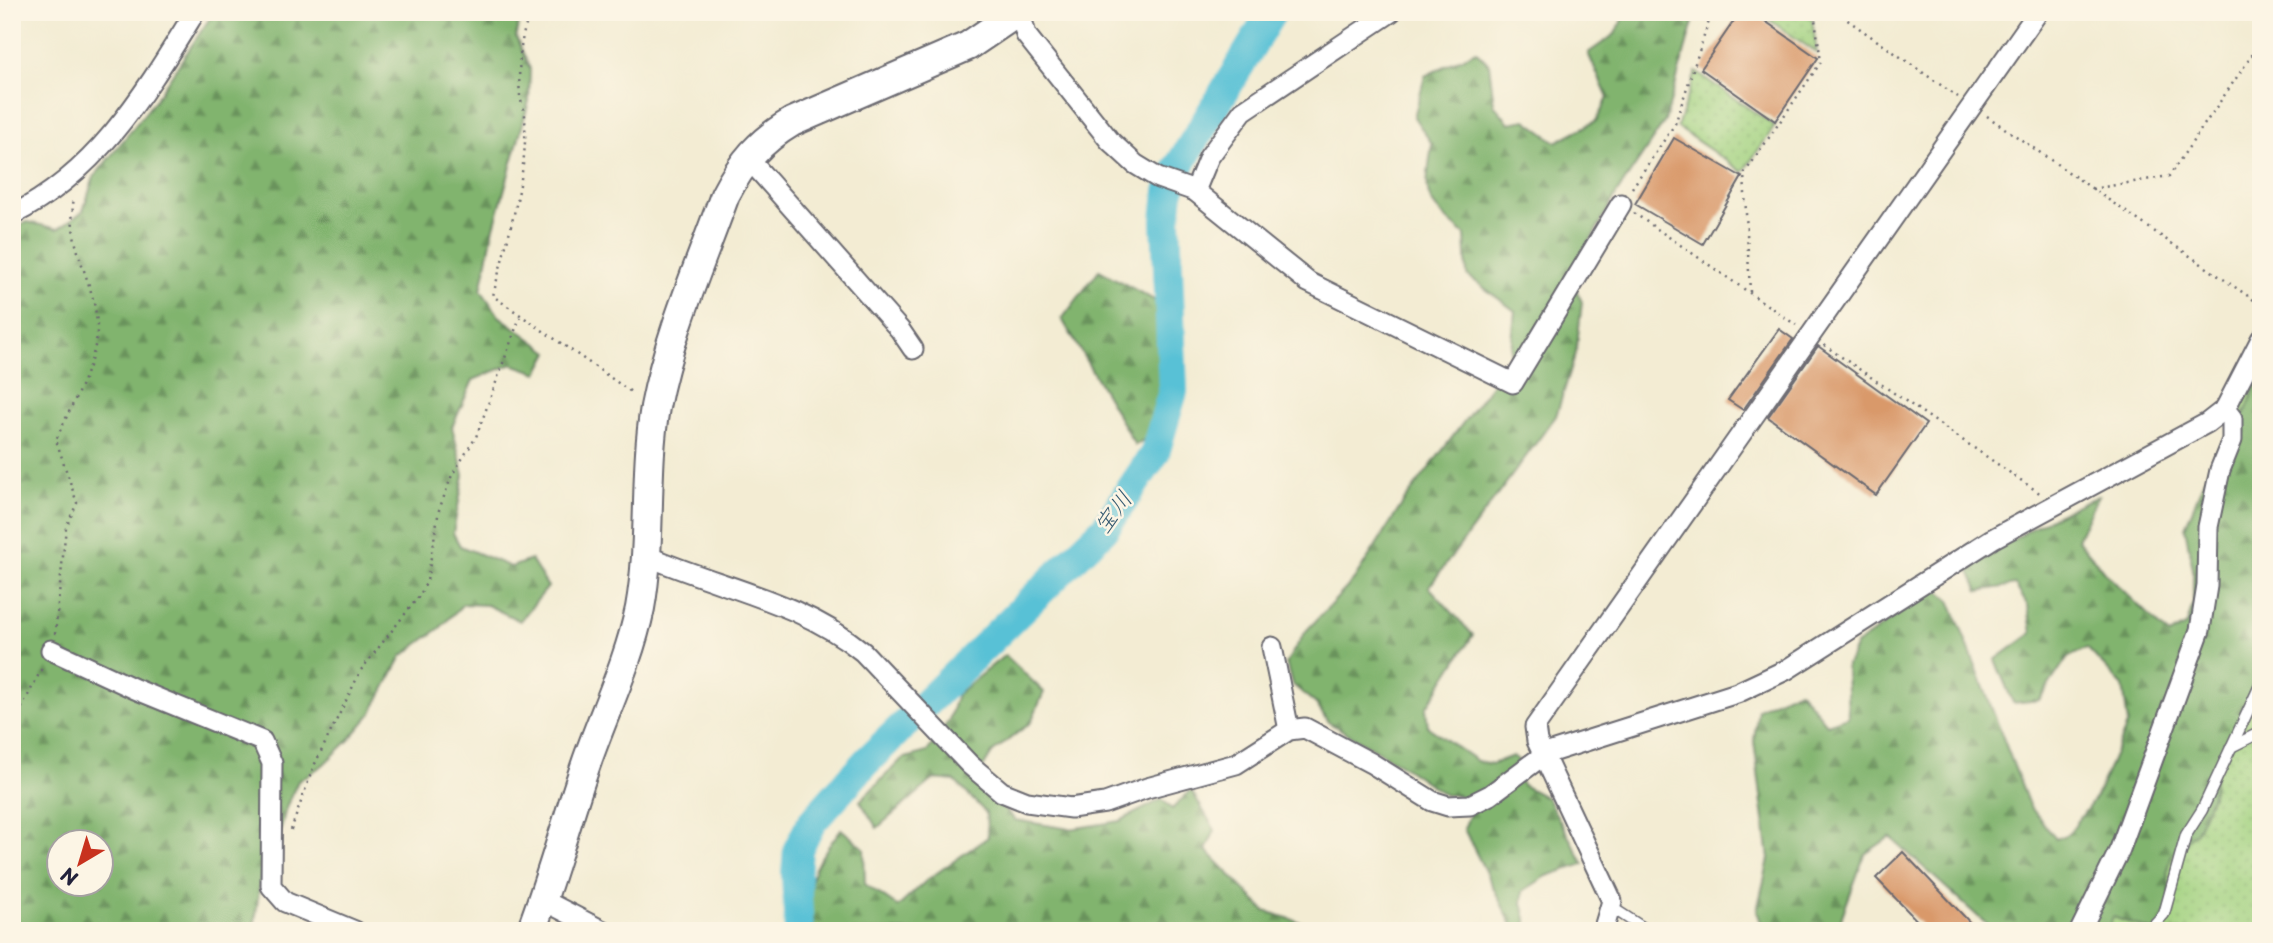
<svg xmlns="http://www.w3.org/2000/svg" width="2273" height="943" font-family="'Playpen Sans','Klee One',sans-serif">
<defs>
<pattern id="grass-dots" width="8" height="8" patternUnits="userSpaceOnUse" patternTransform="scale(1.75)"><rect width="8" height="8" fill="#a2d280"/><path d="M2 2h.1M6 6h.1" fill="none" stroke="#8bb470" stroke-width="1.8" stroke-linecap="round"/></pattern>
<pattern id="forest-firs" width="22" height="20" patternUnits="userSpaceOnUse" patternTransform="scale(1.75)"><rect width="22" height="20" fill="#81b46e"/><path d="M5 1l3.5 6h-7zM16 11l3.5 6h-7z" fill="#69925c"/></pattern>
</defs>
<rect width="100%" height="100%" fill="#fcf5e5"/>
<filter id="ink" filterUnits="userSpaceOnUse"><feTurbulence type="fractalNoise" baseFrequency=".0143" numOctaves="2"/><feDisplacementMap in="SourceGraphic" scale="14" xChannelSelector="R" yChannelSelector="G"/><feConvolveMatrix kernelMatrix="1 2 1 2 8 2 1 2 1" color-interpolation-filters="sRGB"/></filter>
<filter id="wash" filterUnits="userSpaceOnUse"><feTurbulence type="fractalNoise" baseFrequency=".00686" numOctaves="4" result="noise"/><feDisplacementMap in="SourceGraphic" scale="28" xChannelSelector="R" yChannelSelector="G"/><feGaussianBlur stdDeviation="1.57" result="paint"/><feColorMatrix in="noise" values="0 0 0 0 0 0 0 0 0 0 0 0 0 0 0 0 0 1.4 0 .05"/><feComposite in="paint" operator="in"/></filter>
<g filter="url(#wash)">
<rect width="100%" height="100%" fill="#f3ecd3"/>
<g fill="url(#grass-dots)" stroke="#627a5e" stroke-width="2">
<path d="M1758,12H1811L1817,53Z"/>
<path d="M1696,72L1775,126L1743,172L1677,127Z"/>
<path d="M2261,361V931H2086L2201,647L2241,430V401Z"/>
</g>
<g fill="url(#forest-firs)" stroke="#526b54" stroke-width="2" fill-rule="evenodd">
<path d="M214,12H520L516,37L530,69L529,101L493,231L481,290L499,316L549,352L538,373L512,364L473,380L452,427L464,475L453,533L460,546L511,567L531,560L548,587L520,621L487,605L463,604L440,628L402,656L371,714L348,741L323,765L298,781L287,805L277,844L262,864L254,931H12V227L28,222L58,229L83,211L94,177L153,103ZM60,842H102V884H60Z"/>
<path d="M1626,12H1696L1665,121L1617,193L1570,277L1582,302L1576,353L1556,416L1429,587L1473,635L1426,708L1428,727L1477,761L1492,764L1513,756L1519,761L1515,769L1522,785L1547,798L1584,864L1547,876L1523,891L1522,903L1529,931H1515L1464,829L1470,813L1458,795H1445L1403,766L1328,722L1316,704L1292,684L1286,663L1306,631L1354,580L1403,503L1510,360L1515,311L1467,275L1465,235C1422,198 1424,200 1432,144L1414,117L1425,76L1476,51L1489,64L1494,104L1509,123L1526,120L1556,142L1596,121L1608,98L1588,53L1615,34Z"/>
<path d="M1099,270L1158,302L1162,377L1155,416L1145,439L1135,445L1062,319Z"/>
<path d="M2261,373V674L2216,766L2212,796L2196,832L2172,854L2167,873L2172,908L2164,929L2153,931L2113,917L2107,931H1994L1890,837L1865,854L1839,924L1829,931L1763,928L1757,911L1769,859L1754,741L1758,709L1799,690L1827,724L1848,717L1846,667L1856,645L1936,588L1950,600L2029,805L2056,839L2068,834L2096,797L2128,723L2123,686L2087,648L2067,658L2039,700L2013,703L1995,660L2032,633L2028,606L2015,585L1979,591L1969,570C2009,540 2052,515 2098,496L2077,539L2105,573L2169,635L2187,625L2193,604V569L2185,528L2212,460L2221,446L2235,439Z"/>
<path d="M1005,655L1044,692L1031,722L992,753L976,779L1015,820L1070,829L1120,821L1162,799L1172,809L1191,790L1215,830L1206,850L1265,911L1329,931H814C805,877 809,873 841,829L864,848L865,884L898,907L927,880L988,837L986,813L955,781L934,779L877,828L860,801L902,759L927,752L949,720L957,694Z"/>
</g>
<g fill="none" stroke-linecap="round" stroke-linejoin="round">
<path stroke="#59c1d6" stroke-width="30" d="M799,931L796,874L798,849L812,822L866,762L1104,529L1155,453L1173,391L1166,220L1169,192L1179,166L1272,12"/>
</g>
<g id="blocks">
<g fill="#d9996b">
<path d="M1740,12H1752L1818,58L1775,121L1701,69Z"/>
<path d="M1674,138L1742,177L1703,244L1635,204Z"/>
<path d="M1779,329L1793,339L1743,410L1728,400Z"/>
<path d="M1818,346L1926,424L1876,495L1768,417Z"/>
<path d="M1903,852L1978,931H1927L1876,878Z"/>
</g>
</g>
</g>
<g filter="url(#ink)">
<use href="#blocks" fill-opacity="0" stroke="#6b6970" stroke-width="2"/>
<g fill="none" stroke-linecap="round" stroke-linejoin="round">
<g stroke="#6b6970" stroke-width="13">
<g id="lane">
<path d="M2231,747L2261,732"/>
<path d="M1611,907L1648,931"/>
<path d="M2148,931L2164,914L2186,835L2202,810L2261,683"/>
</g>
</g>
<g stroke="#6b6970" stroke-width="23">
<g id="street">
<path d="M1020,12L1026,35L1110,141L1135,164L1158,178L1195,191L1308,282L1513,383L1621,204"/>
<path d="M747,157L900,330L913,349"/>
<path d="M1195,191L1209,157L1243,111L1391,12"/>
<path d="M12,215C98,173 146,91 195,12"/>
<path d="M645,559L657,560C727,589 803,603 863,652L970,765L1002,792L1027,802L1071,808L1105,803L1147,788L1236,764L1289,730L1305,728L1371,763L1432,801L1448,806L1470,805L1490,795L1545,754L1737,693L1786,670L1992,539L2207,423L2225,409"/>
<path d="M1272,647L1289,730"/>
<path d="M51,650L135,689L262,741L272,763L271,886L285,902L355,931"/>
<path d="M543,900L603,931"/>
<path d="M1603,931L1612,901L1537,741L1535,727L2038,12"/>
<path d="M2080,931L2120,849L2200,630L2207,586L2208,527L2220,470L2232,440V418L2225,409L2261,339"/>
</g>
</g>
<g stroke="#6b6970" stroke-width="32">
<path id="secondary" d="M531,931C552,876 567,819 586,764C604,712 629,662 640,608C652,542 644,473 655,407C669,334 700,264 725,195C742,162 760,141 792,122L968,46L1018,12"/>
</g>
<g stroke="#6b6970" stroke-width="2.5" stroke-dasharray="2 5" stroke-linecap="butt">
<path d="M532,12C519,32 518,72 520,96C521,103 525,110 525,117C528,179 507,237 493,296L634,394"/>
<path d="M1836,12L1958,97"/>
<path d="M1987,116L2261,305"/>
<path d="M1632,188L1675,124L1712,12"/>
<path d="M2092,189L2169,176L2261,42"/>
<path d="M1634,213L1796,325"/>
<path d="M1750,292L1744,174L1821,62L1814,12"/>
<path d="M1824,345L2041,494"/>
<path d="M55,634L66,527L77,503L56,440C69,409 97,362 97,329C97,282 65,249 74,198"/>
<path d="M12,727L43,666"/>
<path d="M291,830L313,768L361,670L420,595L427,581L439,510L452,475L476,437L520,317"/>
</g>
<use href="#lane" stroke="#fff" stroke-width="10"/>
<use href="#street" stroke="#fff" stroke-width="19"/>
<use href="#secondary" stroke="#fff" stroke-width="28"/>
</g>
</g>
<g text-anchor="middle" stroke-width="5" stroke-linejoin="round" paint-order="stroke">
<g font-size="23" font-style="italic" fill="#355a71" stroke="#fcf5e5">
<text transform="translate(1113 512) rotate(-53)" y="8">宝川</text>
</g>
</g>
<rect width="2273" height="943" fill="none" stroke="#fcf5e5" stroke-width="42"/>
<g transform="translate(80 863) rotate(218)"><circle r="33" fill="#fcf5e5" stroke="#a5a1a1" stroke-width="2"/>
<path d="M0-5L12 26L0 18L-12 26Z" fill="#c8321e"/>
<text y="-10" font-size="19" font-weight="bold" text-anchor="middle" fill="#22223b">N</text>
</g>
</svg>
